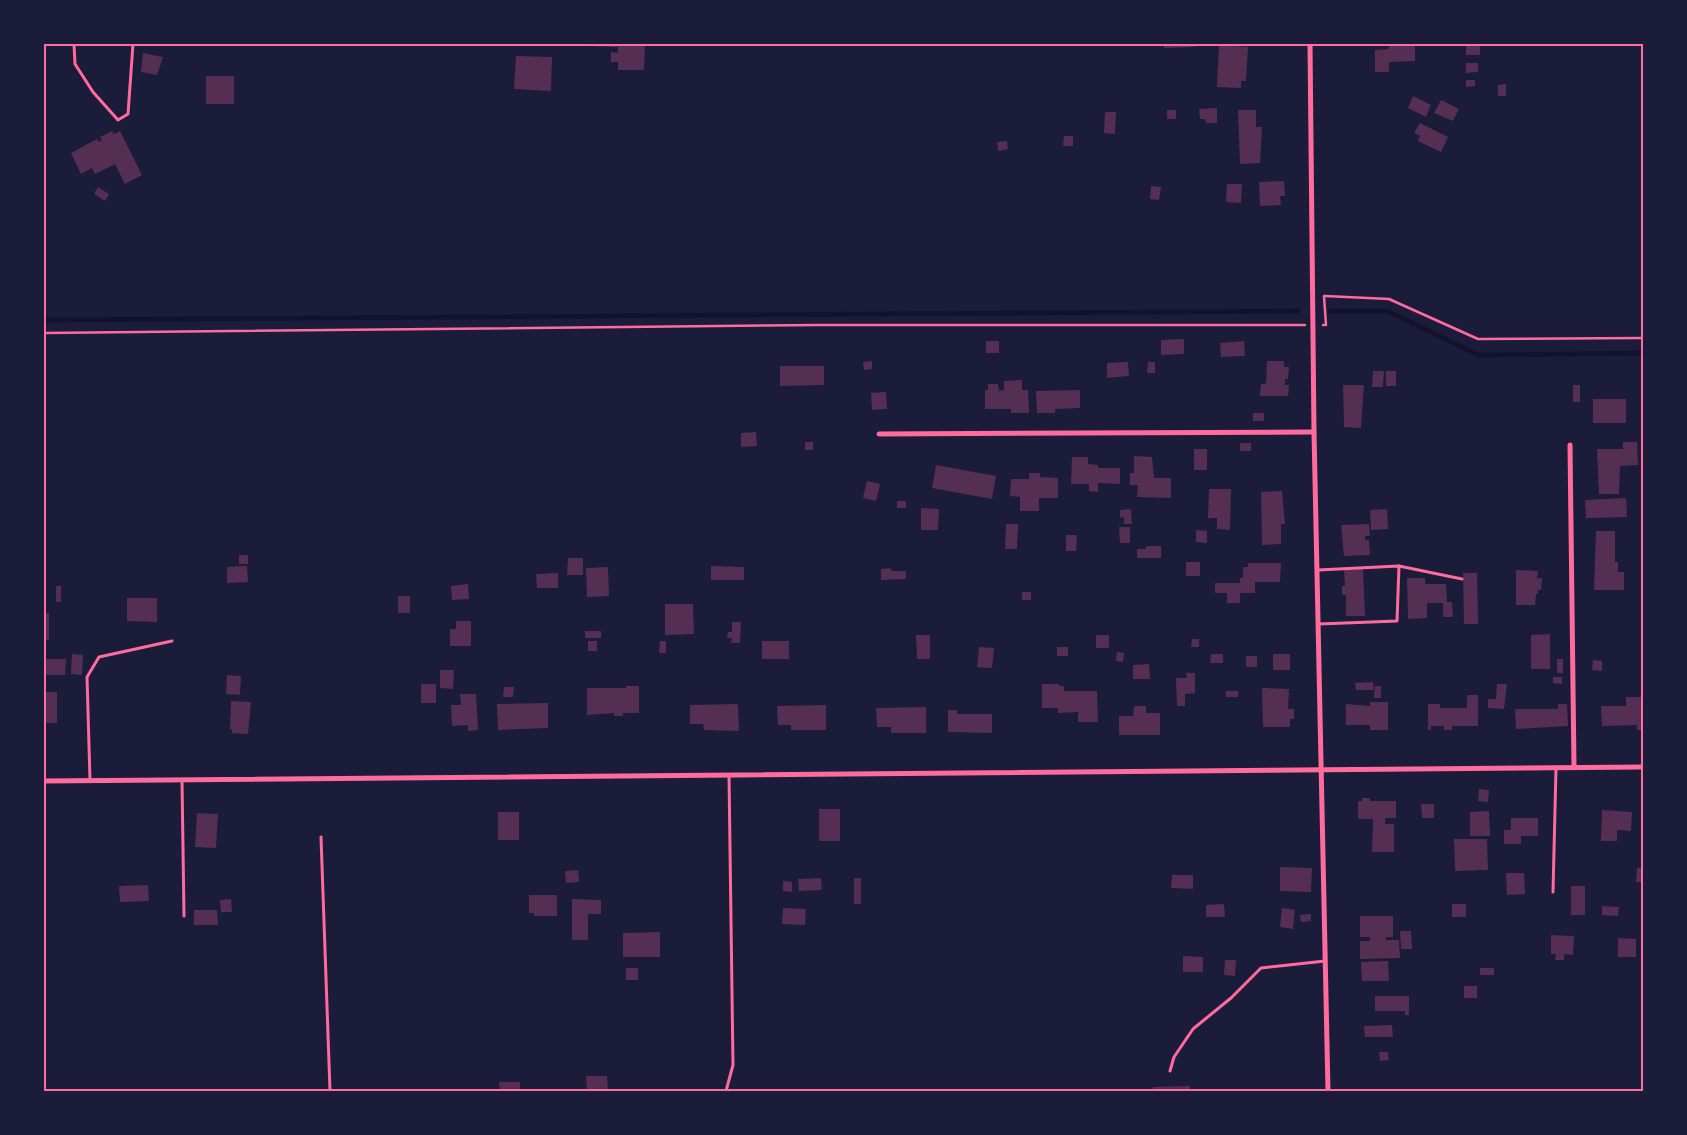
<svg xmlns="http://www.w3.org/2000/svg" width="1687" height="1135" font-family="'PT Serif',serif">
<rect width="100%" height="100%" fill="#1b1b3a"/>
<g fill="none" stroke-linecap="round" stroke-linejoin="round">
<g stroke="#12122b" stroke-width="4.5">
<path d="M1330,311H1388L1478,355L1643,353"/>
<path d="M44,320L1298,311"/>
</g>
</g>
<g fill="#542f53">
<path d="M585,44H645L644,70H618V62H611V52L618,53V47L585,46Z"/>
<path d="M1164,44H1194L1195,47L1164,48Z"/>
<path d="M1389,44H1415V61L1389,62V72H1375V50L1389,49Z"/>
<rect x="1466" y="44" width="14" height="11"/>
<path d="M1219,45L1248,47L1246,81H1241V88L1217,87Z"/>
<path d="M143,53L163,57L157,75L141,72Z"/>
<path d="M516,56L552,57L551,91L514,89Z"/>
<path d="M1466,63H1478V72L1466,73Z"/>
<rect x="206" y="76" width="28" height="28"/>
<path d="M1466,80H1475V86L1466,87Z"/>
<path d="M1506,84V96H1498V85Z"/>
<path d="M1413,96L1431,105L1426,117L1408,108Z"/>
<path d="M1441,100L1459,109L1453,121L1434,113Z"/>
<path d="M1217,108V123H1206L1205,119H1200L1199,109Z"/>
<rect x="1167" y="110" width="9" height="9"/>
<path d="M1238,110H1256V127H1262L1260,163L1240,164Z"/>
<path d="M1105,112H1116L1115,134L1104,133Z"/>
<path d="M1420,123L1448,137L1441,152L1418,141L1420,136L1414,133Z"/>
<path d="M112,131L114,134L120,131L142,175L125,184L115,164L95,174L92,168L81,174L71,153L97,139L99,142L102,140L100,137Z"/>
<path d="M1064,136H1073V146H1063Z"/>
<path d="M1007,141L1008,149L998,151L997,142Z"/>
<path d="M1284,181L1285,196H1280L1281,205L1260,206L1259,182Z"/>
<path d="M1227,184H1242L1241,203L1226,202Z"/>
<path d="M1151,186L1161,187L1159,200L1150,199Z"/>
<path d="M98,187L109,194L105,201L94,194Z"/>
<path d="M1184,339V354L1161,355V340Z"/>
<rect x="986" y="341" width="13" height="12"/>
<path d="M1244,341L1245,356L1221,357L1220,343Z"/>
<path d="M872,361V369L864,370L863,362Z"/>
<path d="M1267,361H1284V367H1289L1288,379H1285V385H1289L1288,396H1260L1261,384H1266Z"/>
<path d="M1128,362L1129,376L1107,378V363Z"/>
<path d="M1148,362H1155V373H1147Z"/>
<path d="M780,366H824V385L780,386Z"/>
<path d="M1373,371H1384L1383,387H1372Z"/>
<rect x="1386" y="371" width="10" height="15"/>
<path d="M1022,380V390H1028L1029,413H1011V409H985V390H988V384H998L999,391L1004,390V381Z"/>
<path d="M1343,385H1364L1361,428L1344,427Z"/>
<rect x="1573" y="385" width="7" height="17"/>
<path d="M1080,390V408L1055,409V413H1037L1036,391Z"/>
<path d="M886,392L887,409L872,410L871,393Z"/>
<rect x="1593" y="399" width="33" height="24"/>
<rect x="1253" y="413" width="11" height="8"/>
<path d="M756,432L757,446L741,447V433Z"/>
<rect x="805" y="442" width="8" height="8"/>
<path d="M1623,442H1637L1638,465L1620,466L1619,494H1599L1597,449H1623Z"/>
<rect x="1240" y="443" width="11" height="8"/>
<rect x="1194" y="449" width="13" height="21"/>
<path d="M1134,456L1152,457L1154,478H1171V498L1137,497L1138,485H1130V473H1134Z"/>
<path d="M1072,457H1088V464L1098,465V468H1120V484L1098,483V492L1089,491V484H1071Z"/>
<path d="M936,465L996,476L992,499L932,488Z"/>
<path d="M1029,473H1040V477L1058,478V498H1039V511H1020V497L1010,496L1011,479H1029Z"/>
<path d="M867,481L880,484L876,501L863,498Z"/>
<path d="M1209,489H1231L1230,530L1217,529V518H1208Z"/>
<path d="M1282,491L1285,524H1281V544L1262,545L1261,492Z"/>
<path d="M1626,498L1627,517L1586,518L1585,500Z"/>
<rect x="897" y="501" width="9" height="7"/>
<path d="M921,508L939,509L938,530H921Z"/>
<path d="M1131,509L1132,524H1124V517L1120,518V510Z"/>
<path d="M1387,509L1388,529L1371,530L1370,510Z"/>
<path d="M1006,524H1018L1017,549H1005Z"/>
<path d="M1369,524L1370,536H1365V540H1369L1370,555L1344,556L1341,525Z"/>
<path d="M1119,527H1130V543H1120Z"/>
<path d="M1196,530L1207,531V543L1196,542Z"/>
<path d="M1596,531H1615V562H1618V572H1624V590H1594Z"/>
<path d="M1066,535H1077L1076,551H1066Z"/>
<path d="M1146,546H1161V558H1137V549H1146Z"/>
<rect x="239" y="555" width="9" height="9"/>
<path d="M568,558H583V575H567Z"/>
<rect x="1186" y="562" width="14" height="14"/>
<path d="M1248,563H1281L1280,582H1255V593H1240V603H1227V593H1215V583H1240V578H1243V567H1248Z"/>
<path d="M247,566L248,582L227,583V567Z"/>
<path d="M711,566L744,567V580H711Z"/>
<path d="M608,567L609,596L587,597L586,568Z"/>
<path d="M891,568V571H906V579L881,580V569Z"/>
<path d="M1363,569L1365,616H1346V595H1342V586H1345L1344,570Z"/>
<path d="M1516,570L1538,571L1537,578H1542L1541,590H1538V594H1536L1535,605H1516Z"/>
<path d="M558,573V588H537L536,574Z"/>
<path d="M1463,573H1477L1478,624H1464Z"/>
<path d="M1407,578H1425V584H1446L1447,602H1452L1453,617H1443V603H1427V618L1408,619Z"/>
<path d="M468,584L469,599L452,600L451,586Z"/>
<rect x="56" y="586" width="5" height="16"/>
<rect x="1022" y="592" width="9" height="8"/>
<rect x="398" y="596" width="12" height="17"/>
<path d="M127,598H157V622L127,621Z"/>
<path d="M665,604H693L694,634L665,635Z"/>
<rect x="44" y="613" width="5" height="27"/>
<path d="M456,621H471V646H450V629H456Z"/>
<path d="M732,622H741L740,643H731L732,638H727L728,632H732Z"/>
<rect x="585" y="631" width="16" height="7"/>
<path d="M1550,634V669H1531V635Z"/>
<path d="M916,635H930V659H917Z"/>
<rect x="1096" y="635" width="13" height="13"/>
<path d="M1192,639H1199V647H1191Z"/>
<rect x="588" y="641" width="9" height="10"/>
<path d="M660,641H666V653H659Z"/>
<rect x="762" y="641" width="27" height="18"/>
<path d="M979,647L994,648L992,668L977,667Z"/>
<rect x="1057" y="647" width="11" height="9"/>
<path d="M1117,652L1124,653L1123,662L1116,661Z"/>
<path d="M72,654L83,655L82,675L71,674Z"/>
<path d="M1211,654H1223V663H1210Z"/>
<rect x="1273" y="654" width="17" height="16"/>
<rect x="1246" y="656" width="11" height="11"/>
<path d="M44,659H66L65,675H44Z"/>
<rect x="1557" y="659" width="6" height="14"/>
<path d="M1593,660L1602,661V671L1592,670Z"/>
<path d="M1149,664L1150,679H1133V665Z"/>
<path d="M440,670H454L453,689L440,688Z"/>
<path d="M1186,673H1195V693L1185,694V706H1177L1176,678H1187Z"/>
<path d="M227,675L241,676L240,695L226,694Z"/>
<path d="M1553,677H1562V684L1553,683Z"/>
<path d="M1373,682L1374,690H1356L1355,683Z"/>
<rect x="421" y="684" width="15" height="19"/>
<path d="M1042,684H1059V686H1064V691H1097L1098,722H1078V712L1058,713V708H1042Z"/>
<path d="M1497,684H1507L1504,709L1488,708V699H1496Z"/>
<path d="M626,686H639V713H623V716H614V713L587,715V688H626Z"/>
<path d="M1375,686H1381V698H1374Z"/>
<path d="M504,687H514L513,697H503Z"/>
<path d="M1262,688L1289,689L1288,709H1294V719H1290V727H1263Z"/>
<rect x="1226" y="691" width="12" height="6"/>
<rect x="44" y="692" width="13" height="31"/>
<path d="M460,694H476L478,730L468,731V725L452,726L451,705H461Z"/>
<path d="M1467,695H1478V726H1452V730H1444V726H1431V730H1428V704H1440V708H1467Z"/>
<path d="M1626,697H1643V730H1637V725L1602,726L1601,706H1626Z"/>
<path d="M231,701L251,702L248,734L232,733V730L230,729Z"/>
<path d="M1370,702H1388V730H1370V725H1346V704L1370,706Z"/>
<path d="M548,703V728L498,730L497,704Z"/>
<path d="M738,704L739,731L704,730L703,724H690V705Z"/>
<path d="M1558,704H1567L1568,726L1516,729L1515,709H1558Z"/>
<path d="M826,705V730H791V725H778L777,706Z"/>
<path d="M1134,706H1146V713H1160V735H1119V716H1133Z"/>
<path d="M926,707V733H891V727H877L876,708Z"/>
<path d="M948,710H957V714H992V733L948,732Z"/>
<path d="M1479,789L1489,790L1488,802L1478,801Z"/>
<path d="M1362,798H1370V801H1396V818H1385V824H1394V852H1372L1373,819H1358V801H1362Z"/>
<path d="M1421,804H1434V818H1422Z"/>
<rect x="819" y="809" width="21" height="32"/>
<path d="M1602,810L1632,812L1631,831L1617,830V841H1601Z"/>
<path d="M1489,811L1490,836H1470V812Z"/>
<rect x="498" y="812" width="21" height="28"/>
<path d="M197,813L218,814L216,848L195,847Z"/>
<path d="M1511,818H1538V836H1521V844H1504V830H1511Z"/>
<path d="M1454,839H1487L1488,870L1455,871Z"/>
<path d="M1280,867L1312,868L1311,892L1280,891Z"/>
<path d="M1637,868H1643V882H1636Z"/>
<path d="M578,870L579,882L566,883L565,871Z"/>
<path d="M1506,873H1524L1525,894L1507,895Z"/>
<path d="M1172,875H1193V889L1171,888Z"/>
<path d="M821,878L822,890L799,891L798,879Z"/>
<rect x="854" y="878" width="7" height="26"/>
<path d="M783,881L792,882V892L783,891Z"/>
<path d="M148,885L149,901L120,902L119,886Z"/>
<rect x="1571" y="886" width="14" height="29"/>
<path d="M529,895H557V916H534V913H529Z"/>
<path d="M231,899L232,912H221L220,900Z"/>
<path d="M572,899L601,900V914H588V940H572Z"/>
<path d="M1224,904L1225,917H1206V905Z"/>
<rect x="1452" y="904" width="14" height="13"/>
<path d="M1602,906L1619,907L1618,916L1602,915Z"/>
<path d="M783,908L806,909L805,925L782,924Z"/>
<path d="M1282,908L1295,910L1293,929L1280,927Z"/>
<path d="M194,910H217L218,925H194Z"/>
<path d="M1311,914V921L1301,922L1300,915Z"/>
<path d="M1360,916H1393V937H1386V940H1399L1400,958L1360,959V941H1370V937H1360Z"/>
<path d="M1400,931H1411L1412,949H1401Z"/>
<path d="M660,932V957H623V933Z"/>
<path d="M1551,935L1574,936L1573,955L1564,954V960H1555L1556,954H1551Z"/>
<path d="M1618,938L1636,939V957H1618Z"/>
<path d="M1183,956L1203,957V972H1183Z"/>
<path d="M1225,960H1236L1235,976L1224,975Z"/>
<path d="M1388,961L1389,981H1362L1361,962Z"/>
<rect x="626" y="968" width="12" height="12"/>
<rect x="1480" y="968" width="14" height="7"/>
<rect x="1464" y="986" width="13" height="12"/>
<path d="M1375,996H1409V1015H1405V1011H1375Z"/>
<path d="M1392,1025L1393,1037H1365L1364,1026Z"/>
<path d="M1379,1052H1388L1389,1060L1380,1061Z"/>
<path d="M586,1076H607L608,1091H587Z"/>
<path d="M499,1082H520V1091H500Z"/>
<path d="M1190,1086V1091H1153V1087Z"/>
</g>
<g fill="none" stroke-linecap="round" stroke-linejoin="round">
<g stroke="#ff6b9d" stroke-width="2.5">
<path d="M1325,296L1389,299L1478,339L1643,338"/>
<path d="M1323,325H1326L1324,296"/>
<path d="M44,333L817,325H1305"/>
</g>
<g stroke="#ff6b9d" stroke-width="3">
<path d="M74,44L75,64L93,92L118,120L128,114L133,44"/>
<path d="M1399,566L1462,579"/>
<path d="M1318,570L1399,566L1397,621L1319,624"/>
<path d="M90,780L87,677L99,657L172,641"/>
<path d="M182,780L184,916"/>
<path d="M321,837L330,1091"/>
<path d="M1553,892L1556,768"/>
<path d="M1170,1071L1174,1057L1193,1029L1231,998L1261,968L1325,961"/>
<path d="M726,1091L733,1065L729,775"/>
</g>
<g stroke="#ff6b9d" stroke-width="5">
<path d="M1310,44L1314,432L1328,1091"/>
<path d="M879,434L1314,432"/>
<path d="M1570,445L1574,767"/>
<path d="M44,781L1643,767"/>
</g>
</g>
<rect width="1687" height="1135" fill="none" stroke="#1b1b3a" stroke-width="90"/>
<rect x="45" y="45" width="1597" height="1045" fill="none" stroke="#ff6b9d" stroke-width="2"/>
</svg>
